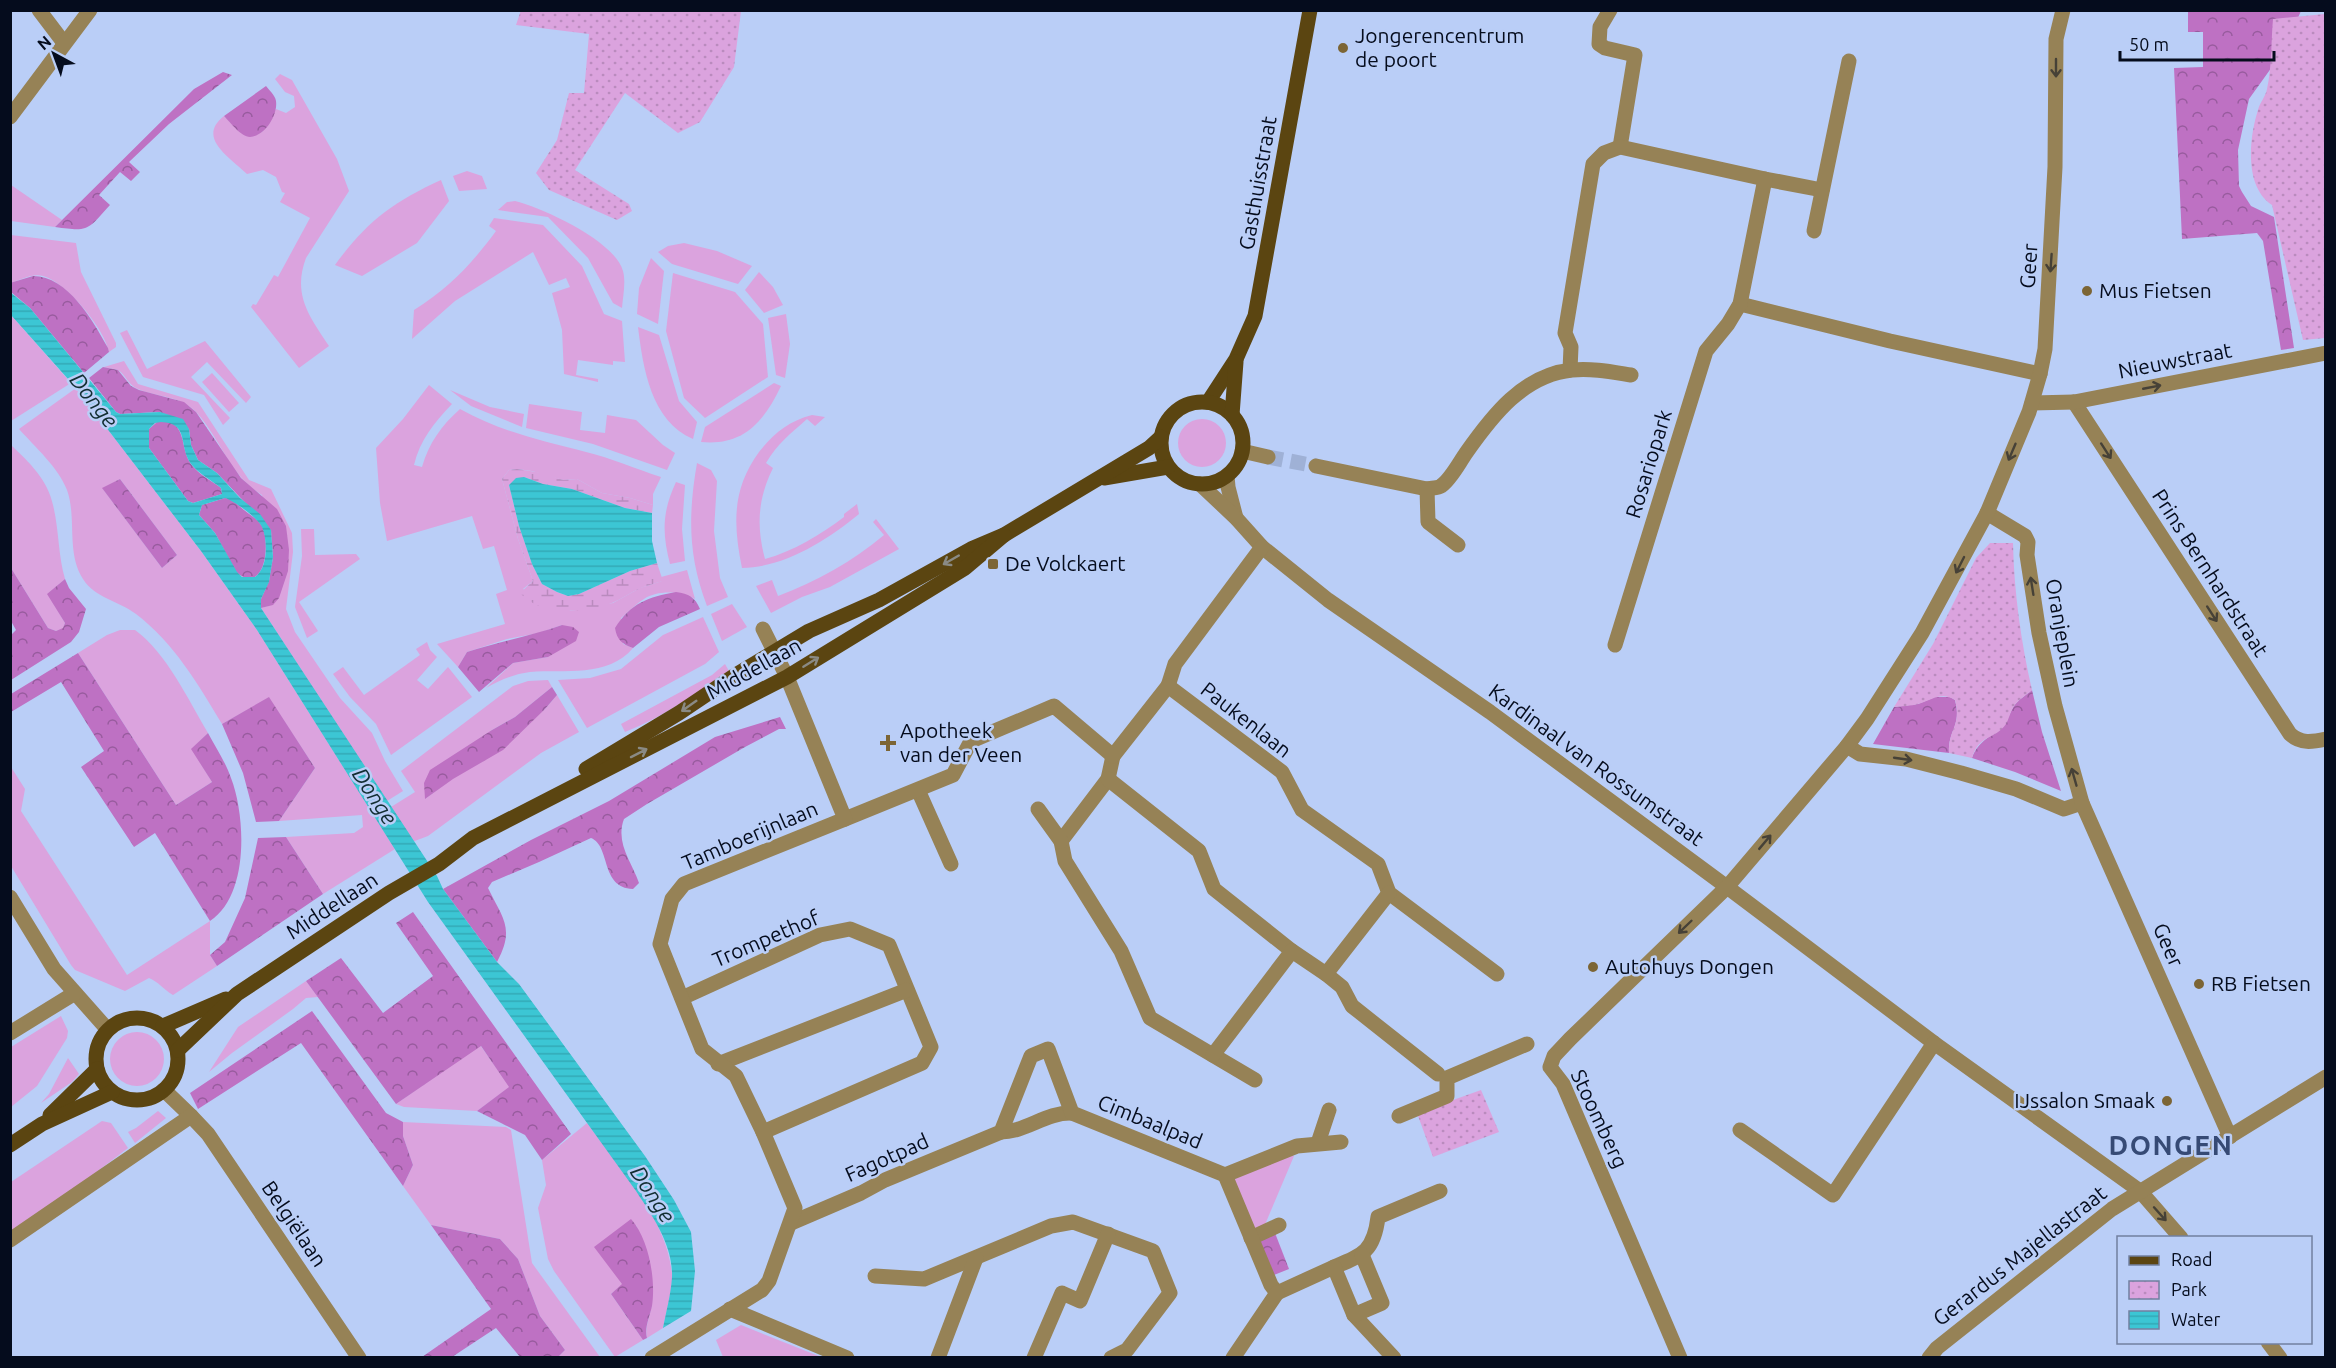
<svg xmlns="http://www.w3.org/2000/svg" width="2336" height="1368" font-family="Ubuntu,sans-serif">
<defs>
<pattern id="forest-crowns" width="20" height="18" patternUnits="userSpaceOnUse" patternTransform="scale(1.5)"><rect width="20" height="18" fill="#be71c3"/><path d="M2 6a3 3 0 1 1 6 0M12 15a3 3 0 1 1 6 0" fill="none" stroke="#985b9e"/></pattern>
<pattern id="wetland-marsh" width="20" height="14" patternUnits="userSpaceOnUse" patternTransform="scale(1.5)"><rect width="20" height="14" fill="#dba3de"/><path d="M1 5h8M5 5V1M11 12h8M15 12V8" fill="none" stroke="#ba8bbe"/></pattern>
<pattern id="park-dots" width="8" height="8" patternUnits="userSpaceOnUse" patternTransform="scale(1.5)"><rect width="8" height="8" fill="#dba3de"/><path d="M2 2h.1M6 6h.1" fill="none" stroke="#ba8bbe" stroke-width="1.8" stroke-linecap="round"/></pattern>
<pattern id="water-rules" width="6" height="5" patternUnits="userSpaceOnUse" patternTransform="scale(1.5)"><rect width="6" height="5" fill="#3cc6d4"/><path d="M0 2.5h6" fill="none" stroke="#33a9b6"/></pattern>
</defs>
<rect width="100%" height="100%" fill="#bacef7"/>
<g fill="#dba3de" fill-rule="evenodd">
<path d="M280,74L292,80L337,159L349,191L306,258C292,295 310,317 329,346L299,368L251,307L253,304L256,305L274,275L278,277L310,218L280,202L285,193L282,192L276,177L263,170L247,174C230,157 196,138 224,116L243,134L262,132L276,109L286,113L295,107L294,96L285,92L275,79Z"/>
<path d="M467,171L482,176L487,189L459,191L453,176Z"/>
<path d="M441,180L449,201L417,243L362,276L335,265C366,222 393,202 441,180Z"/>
<path d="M11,185L62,220L55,227L11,221Z"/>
<path d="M515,201C543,208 615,241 623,271C626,282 623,296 622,308L613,303L588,258L548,217L498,210L507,202Z"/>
<path d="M494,218L543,225L582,266L604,314L622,321L625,362L613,361V365L578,360L576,375L598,379V382L564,374L562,330L552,293L570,287L566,278L549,285L533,252L455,301L412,339L414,310C449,288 471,265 496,231L489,226Z"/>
<path d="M11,235L76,243L81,272L116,343V347L109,352C105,329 66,282 43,276C33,273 20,280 11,283Z"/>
<path d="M684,243L717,251L752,266L738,284L672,264L658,252L668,246Z"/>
<path d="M651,258L664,271L658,324L637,314L639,288Z"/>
<path d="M759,272L773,287L783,305L764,313L745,290Z"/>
<path d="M673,273L735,292L763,324L768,377L705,418L684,398L666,331Z"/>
<path d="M786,314L790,344L785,378L776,375L768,318Z"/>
<path d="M11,315L71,383L11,421Z"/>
<path d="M638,327L659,335L679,401L697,422L693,439C651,421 643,368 638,327Z"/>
<path d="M127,330L147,369L205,341L251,397L246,403L207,362L191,377L230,418L223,425L204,395L143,377L120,333Z"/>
<path d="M124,361L138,384L198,402L249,480L271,489L292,533L293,552L286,609L295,632L340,698L372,733L385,761L403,791L387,801L261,608C274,605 278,601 281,588L262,495C230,476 221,440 197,413C182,396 157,397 138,389C128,385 126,375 118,370C115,369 108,368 104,367Z"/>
<path d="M212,373L239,403L229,412L202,382Z"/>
<path d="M774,383L781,386C764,422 743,446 701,442L705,427Z"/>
<path d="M429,385L452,404C434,423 420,440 414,465L422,467C429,443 441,426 460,409C501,432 541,440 586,452C611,458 636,469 661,477L653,494V505L630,498L602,493L577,479L563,480L532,471L517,469L509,470L502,479L518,539L533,581L523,589L571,611L613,603L640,588L662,581L661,577L687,570L695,599C681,591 658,590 644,599C636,604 628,612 621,618L623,644L633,648C608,678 564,669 530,672C514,674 500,680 486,688L513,663L548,657L562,625L539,633L507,639L467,652L458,667L437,644L505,624L496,594L507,590L494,546L483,549L472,516L387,541L380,503L376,448L403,419Z"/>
<path d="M76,388L201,551L257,630L395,849L323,894L286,837L354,833L363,827L362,815L279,821L315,768L269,698L222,724C198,684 174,643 136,614C119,601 95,598 83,579C66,553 77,518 67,490C58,467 35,447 19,429ZM120,479L177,555L162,568L103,489Z"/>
<path d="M450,390L490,407L524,414L522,427L471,406Z"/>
<path d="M529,404L582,412L580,430L605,433L607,415L636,420L663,445L675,453L667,470L593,444L526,428Z"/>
<path d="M812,415L825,417L815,426L807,419C790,434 778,443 766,463L773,468C758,498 756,526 765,559C794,551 820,535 844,517V514L857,504L859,514C826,541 785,567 742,568C733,524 732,489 759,452C774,433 789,421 812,415Z"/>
<circle cx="1202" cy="443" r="24"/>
<path d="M11,445C29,462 48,480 53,505C59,529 58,555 65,579L48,594L65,623L63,629L56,631L48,628L11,568Z"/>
<path d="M697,463L711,470L717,481L714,531L720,578L728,597L707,606C688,556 688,515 697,463Z"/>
<path d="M676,482L685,485L682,529L685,561L670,564C662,533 662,512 676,482Z"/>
<path d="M876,519L899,549L830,587L802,597L771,613L756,586L772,580L778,596C817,581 852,562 884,535L873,522Z"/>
<path d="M301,529H314L315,555L356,554L360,559L299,602L318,631L307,638L295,607L302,556Z"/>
<path d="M732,604L747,627L722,641L711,614Z"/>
<path d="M703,617L719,652L705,664L587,728L558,680L590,678L621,669L663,635Z"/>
<path d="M120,630H135C166,652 189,701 208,733L192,749L212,782L176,805L78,653L107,635Z"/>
<path d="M427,642L430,650L437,657L417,680L428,689L448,667L472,697L391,755L376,724L350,697L333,674L343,667L364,695L420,655L416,649Z"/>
<path d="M725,664L729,671C695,694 663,717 625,732L621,724L712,675Z"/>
<path d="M548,680L552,687L515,717L492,730L425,799L545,709L557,695L579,732L541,753L428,836L412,842L391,807L415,792L401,771L513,686L528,681Z"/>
<path d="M11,767L25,789L21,811L127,975L210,921V955L217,966L173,995C164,990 159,982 149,978L125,991L75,970L71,965L11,866Z"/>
<path d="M306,981L318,997L306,998L293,1009L232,1053L209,1072L238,1027Z"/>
<path d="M61,1016L68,1031L67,1038L37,1086L11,1107V1047Z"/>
<circle cx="137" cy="1059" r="27"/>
<path d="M480,1045L510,1087L477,1111L404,1107L396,1104Z"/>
<path d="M68,1058L79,1074L72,1082L41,1103L49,1094Z"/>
<path d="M158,1111L166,1118L135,1143L128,1132L136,1128Z"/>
<path d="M102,1121L111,1123L128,1148L94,1174L11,1231V1182Z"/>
<path d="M403,1122L506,1127L511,1130L532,1263L600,1357H558L565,1350L540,1316L518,1259L500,1239L431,1225L403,1186L413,1165L403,1136Z"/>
<path d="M587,1123C618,1166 667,1218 672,1274C673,1291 666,1311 663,1328L647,1338C644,1326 652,1313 652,1300C653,1273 646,1250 636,1225L622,1285L611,1294L643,1340L615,1357L554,1271L548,1259L538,1208L546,1185L542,1160Z"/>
<path d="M1289,1155L1294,1156L1264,1227L1255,1231L1234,1179Z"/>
<path d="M741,1325L821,1357H723L716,1340Z"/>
</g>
<g fill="url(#forest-crowns)">
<path d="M2188,11H2301L2282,53L2249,99L2238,150L2239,186L2242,192L2251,206L2274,217L2294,348L2281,350L2263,241L2257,233L2182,239L2174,68L2203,67V32H2188Z"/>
<path d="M223,72L232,75L169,124L129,162L140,172L131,181L120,172L99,195L110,205C87,230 90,232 55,227L194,89Z"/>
<path d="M266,86C269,90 275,95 276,101C278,115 265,136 250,137C241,137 230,122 224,116Z"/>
<path d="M33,276C68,276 93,321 108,348L109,352L84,373L30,308L11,292L10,283Z"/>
<path d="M103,367L118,370L131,386L139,390L184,402L196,412L241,478L277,509L286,526L289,550L288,571L279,598L273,605L261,608V599L269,581L273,557L271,530L217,473L198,460L191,445L189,429L160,412L120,414L116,412L89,378Z"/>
<path d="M157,422C188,417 179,447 191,464C198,474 212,481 221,488L222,494L193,503L188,501L149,448V429Z"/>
<path d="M120,479L177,555L162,568L102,488Z"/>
<path d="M225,498C233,499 238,505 244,510C250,515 258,519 262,526C271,543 265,597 236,572L215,533L199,515L202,505Z"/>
<path d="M11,568L48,628L56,631L63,628L65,623L47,594L65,579L69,588L86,609L79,632L71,642L11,680V635L16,630L11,621Z"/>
<path d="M676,592C689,594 695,597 700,609L659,627L633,648C622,644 617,640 615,628C631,603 648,597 676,592Z"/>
<path d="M562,625L573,627L579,632L576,641L548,657L513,663L479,692L458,667L467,652C498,642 531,636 562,625Z"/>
<path d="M78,653L176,805L212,782L191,749L208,733C216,748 226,763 231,778C246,817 249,896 210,921L155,833L134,847L81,767L104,751L61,682L11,712V694Z"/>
<path d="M552,687L557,695L545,709L503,750L453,779L425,799L424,783L430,770L492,730L515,717Z"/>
<path d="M2032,690L2042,732L2061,791L2015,772L1972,758C1978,740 1993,737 2004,723C2009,718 2010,712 2014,706C2018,700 2026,695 2032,690Z"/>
<path d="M269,697L315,768L279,821L256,822L243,773L222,724Z"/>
<path d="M1935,697H1950L1955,700C1962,727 1948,729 1949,753L1873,744L1894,707L1918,704Z"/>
<path d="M780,717L786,729H779L745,747L647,804L624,819C615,843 632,862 639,883L633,889C600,888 611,846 591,838L539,862L492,882L488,888C503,919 515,928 497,962L443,889L531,840L609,801L715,737Z"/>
<path d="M286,837L323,894L217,966L210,955L225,942L245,898L258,838Z"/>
<path d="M413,912L571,1134L542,1160L525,1135L477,1111L509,1087L481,1046L396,1104L306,981L341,958L383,1013L433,976L396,923Z"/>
<path d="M312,1011L386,1113L403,1122V1136L413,1165L403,1186L301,1043L198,1109L190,1093Z"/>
<path d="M631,1219C649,1239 656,1280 652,1306C650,1316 644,1328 647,1338L643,1340L611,1294L622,1284L594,1247Z"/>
<path d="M431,1225L500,1239L518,1259L540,1316L565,1350L558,1357H520L496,1328L452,1357H422L491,1309Z"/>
<path d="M1275,1233L1289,1269L1274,1275L1259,1239Z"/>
</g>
<path fill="url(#wetland-marsh)" d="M517,469L543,473L563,480L577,479L602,493L630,498L653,505L652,513L625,508L572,489L543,484L524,477L509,485L519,526L532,564L542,584L557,592L568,596L579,594L630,571L657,563L663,581C656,583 648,585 641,588C631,592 622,599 612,603C583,613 542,617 520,593L533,581L518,539L502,479L509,470Z"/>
<g fill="url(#park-dots)">
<path d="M521,10L741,11L734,67L700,122L678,133L625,93L575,170L629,204L632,211L617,220L549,190L536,173L557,140L569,93H584L589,34L516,25Z"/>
<path d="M2325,14V338L2303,340L2272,205C2244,187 2249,138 2258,110C2260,102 2266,96 2267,89C2272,67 2271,41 2273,19Z"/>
<path d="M1990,543H2013C2014,592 2021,642 2032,690C2026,695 2018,700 2014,706C2010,712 2009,719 2006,724C1995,740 1979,734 1972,758L1949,753C1948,729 1962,726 1955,700C1942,691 1931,700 1918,704C1911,706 1901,706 1894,707L1933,644L1976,558Z"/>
<path d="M1481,1090L1499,1132L1433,1157L1417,1113Z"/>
</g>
<g fill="url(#water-rules)" fill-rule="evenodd">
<path d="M10,292L30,308L116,412L120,414L160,412L183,419L189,429L191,445L198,460L217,473L240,498L260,514L271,530L273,557L269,582L261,599V608L437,876L443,889L497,962L519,984L645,1156L674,1200L691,1232L695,1271L691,1311L663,1328C666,1312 671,1294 672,1277C673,1245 653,1217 636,1191L428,902L257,630L201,551L76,388L11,315ZM161,422C190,423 178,446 191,464C198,473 211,480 221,488L222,494L193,503L188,501L149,448V429L155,423ZM225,498C233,500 259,519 262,527C268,541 268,568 255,577H242L237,572L215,533L199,515L202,505Z"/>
<path d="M524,477L543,484L572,489L625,508L652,513V541L657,563L630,571L579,594L568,596L557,592L542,584L532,564L519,526L509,485L516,478Z"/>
</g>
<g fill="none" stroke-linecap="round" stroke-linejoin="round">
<path stroke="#9fb1d6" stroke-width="15" stroke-dasharray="15 8" stroke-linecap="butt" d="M1268,457L1316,466"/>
<g stroke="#968256" stroke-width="15">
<path d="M39,10L64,43"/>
<path d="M1610,10L1600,27L1599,44L1605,48L1635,55L1620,147"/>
<path d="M10,117L90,10"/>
<path d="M1765,179L1822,190"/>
<path d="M1814,231L1849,61"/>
<path d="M1740,304L1890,341L2040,374"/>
<path d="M1570,370L1571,347L1565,333L1593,164L1604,153L1620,147L1765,179L1740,304L1728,324L1706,351L1615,645"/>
<path d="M2074,402L2290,734C2301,744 2312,742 2326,739"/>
<path d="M2032,403L2074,402L2326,353"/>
<path d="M1242,451L1268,457"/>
<path d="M1316,466L1427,489C1431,488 1438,488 1441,486C1451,479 1459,463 1466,453C1492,416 1523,375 1572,370C1592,368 1612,372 1631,375"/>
<path d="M1227,476L1228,487L1236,518"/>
<path d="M1200,484L1236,518L1262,547L1328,600L1490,712L1727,887L1934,1043L2140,1191L2181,1238"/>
<path d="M1427,489L1428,522L1458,545"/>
<path d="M1168,686L1175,664L1262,547"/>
<path d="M1847,746L1860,754L1906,759L1961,773L2016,789L2064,809L2082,803L2055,706L2039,633L2027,555L2028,542L2025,536L1987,513"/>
<path d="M1113,756L1108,779L1061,841L1065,861L1121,951L1150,1018L1255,1080"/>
<path d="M1108,779L1199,851L1214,889L1292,951"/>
<path d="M918,790L951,864"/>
<path d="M2082,803L2230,1137"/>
<path d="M1038,809L1061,841"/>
<path d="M845,819L953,775L971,741L1054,706L1113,756L1168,686L1282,772L1302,810L1378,864L1389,893L1497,974"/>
<path d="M10,897L54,969L108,1030"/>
<path d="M1326,974L1342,987L1352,1006L1438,1074"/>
<path d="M682,998L820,935L850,929L889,945L931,1047L922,1063L763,1132"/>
<path d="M10,1033L75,993"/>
<path d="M1213,1055L1292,951L1326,974L1389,893"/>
<path d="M718,1064L907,990"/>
<path d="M164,1090L191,1116"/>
<path d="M1399,1116L1447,1096V1078L1527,1044"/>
<path d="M1740,1130L1833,1195L1934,1043"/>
<path d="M1001,1132C1026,1132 1046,1112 1072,1113"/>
<path d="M1318,1143L1329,1110"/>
<path d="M791,1223L861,1193L885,1180L1001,1132L1031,1056L1048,1049L1072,1113L1225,1175"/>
<path d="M1251,1238L1279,1225"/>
<path d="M10,1240L191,1116L208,1134L359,1358"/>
<path d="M1334,1267C1363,1255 1374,1251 1378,1217L1440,1191"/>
<path d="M875,1276L924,1279L1051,1226L1073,1222L1153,1251L1170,1293L1127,1350L1111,1358"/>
<path d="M1277,1293L1271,1285L1225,1175L1297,1146L1341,1142"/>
<path d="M1277,1293L1334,1267L1354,1315L1394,1358"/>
<path d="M730,1309L847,1358"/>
<path d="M1354,1315L1382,1303L1362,1255"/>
<path d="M2268,1342L2280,1358"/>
<path d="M652,1358L762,1290L769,1281L795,1208L763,1132L736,1076L702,1049L660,944L672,899L684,884L845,819L787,677L763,629"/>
<path d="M938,1358L976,1258"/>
<path d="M1034,1358L1062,1293L1080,1301L1108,1234"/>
<path d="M1233,1358L1277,1293"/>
<path d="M1680,1358L1563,1084L1550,1067L1554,1056L1570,1039L1727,887L1847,746L1867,719L1922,633L1987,513L2029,412L2040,374L2045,349L2055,167L2056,39L2063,10"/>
<path d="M1929,1358L1937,1348L2112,1209L2326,1077"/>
</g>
<g stroke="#5b4511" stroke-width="15">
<path d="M1208,402L1236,359L1255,316L1310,10"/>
<circle cx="1202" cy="443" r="41"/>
<path d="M1232,415L1236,362"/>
<path d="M1104,478L1168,467"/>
<path d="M586,769L679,713L734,676L809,631L879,600L971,549L1004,535L1149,448L1161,437"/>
<circle cx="137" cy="1059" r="41"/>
<path d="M163,1026L226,999"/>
<path d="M178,1050L237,994L389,893L439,864L473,838L787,677L965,568L1004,535"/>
<path d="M50,1115L97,1069"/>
<path d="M10,1145L42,1124L112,1092"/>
</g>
</g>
<defs><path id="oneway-shaft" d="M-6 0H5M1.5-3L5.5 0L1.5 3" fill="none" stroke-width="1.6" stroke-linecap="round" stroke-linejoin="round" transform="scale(1.5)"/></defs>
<g stroke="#464137">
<use href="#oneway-shaft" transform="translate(2056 68) rotate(90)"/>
<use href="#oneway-shaft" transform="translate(2051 263) rotate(94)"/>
<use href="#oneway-shaft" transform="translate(2152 387) rotate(-11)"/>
<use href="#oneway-shaft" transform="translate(2106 451) rotate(57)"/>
<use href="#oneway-shaft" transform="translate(2012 452) rotate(113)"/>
<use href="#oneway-shaft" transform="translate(1960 565) rotate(117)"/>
<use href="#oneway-shaft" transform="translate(2032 586) rotate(-99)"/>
<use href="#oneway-shaft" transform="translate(2212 614) rotate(57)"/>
<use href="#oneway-shaft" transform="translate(1903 759) rotate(8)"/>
<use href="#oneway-shaft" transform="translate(2074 777) rotate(-106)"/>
<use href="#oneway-shaft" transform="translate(1765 842) rotate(-50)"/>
<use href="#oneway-shaft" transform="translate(1685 927) rotate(136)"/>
<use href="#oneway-shaft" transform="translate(2160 1214) rotate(48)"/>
</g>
<g stroke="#8a8a84">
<use href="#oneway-shaft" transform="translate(951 560) rotate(150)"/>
<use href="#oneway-shaft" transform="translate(811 662) rotate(-32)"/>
<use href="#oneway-shaft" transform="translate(689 706) rotate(145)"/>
<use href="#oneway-shaft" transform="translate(639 753) rotate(-27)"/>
</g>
<g fill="#7c6535" stroke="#bacef7" stroke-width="2">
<circle cx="1343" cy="48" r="6"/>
<circle cx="2087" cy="291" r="6"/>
<rect x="987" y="558" width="12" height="12" rx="3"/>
<path d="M885 734h6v6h6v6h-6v6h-6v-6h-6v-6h6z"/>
<circle cx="1593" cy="967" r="6"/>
<circle cx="2199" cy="984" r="6"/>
<circle cx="2167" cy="1101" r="6"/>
</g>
<g text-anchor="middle" stroke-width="5" stroke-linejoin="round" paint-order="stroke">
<g font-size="21" fill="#050c1d" stroke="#bacef7" text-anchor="start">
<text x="1355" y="43">Jongerencentrum<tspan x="1355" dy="24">de poort</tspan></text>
<text x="2099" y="298">Mus Fietsen</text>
<text x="1005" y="571">De Volckaert</text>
<text x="900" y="738">Apotheek<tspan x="900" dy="24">van der Veen</tspan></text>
<text x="1605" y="974">Autohuys Dongen</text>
<text x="2211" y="991">RB Fietsen</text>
<text x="2155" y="1108" text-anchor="end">IJssalon Smaak</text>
</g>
<g font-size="21" fill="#050c1d" stroke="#bacef7">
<text transform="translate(1258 183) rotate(-80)" y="7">Gasthuisstraat</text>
<text transform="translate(2029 266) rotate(-86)" y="7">Geer</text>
<text transform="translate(2175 361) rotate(-11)" y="7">Nieuwstraat</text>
<text transform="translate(1649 464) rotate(-73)" y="7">Rosariopark</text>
<text transform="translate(2210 573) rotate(57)" y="7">Prins Bernhardstraat</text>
<text transform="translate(2062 633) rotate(80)" y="7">Oranjeplein</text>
<text transform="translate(754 669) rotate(-29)" y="7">Middellaan</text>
<text transform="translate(1246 720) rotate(38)" y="7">Paukenlaan</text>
<text transform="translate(1596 765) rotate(36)" y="7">Kardinaal van Rossumstraat</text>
<text transform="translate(750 836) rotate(-23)" y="7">Tamboerijnlaan</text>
<text transform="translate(332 906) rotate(-33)" y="7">Middellaan</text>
<text transform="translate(766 939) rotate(-23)" y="7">Trompethof</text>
<text transform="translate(2168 945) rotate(66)" y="7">Geer</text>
<text transform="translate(1599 1119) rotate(65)" y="7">Stoomberg</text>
<text transform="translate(1150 1122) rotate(22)" y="7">Cimbaalpad</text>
<text transform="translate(887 1158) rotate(-24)" y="7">Fagotpad</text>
<text transform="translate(294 1224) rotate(56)" y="7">Belgiëlaan</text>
<text transform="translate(2020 1256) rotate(-38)" y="7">Gerardus Majellastraat</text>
</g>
<g font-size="22" font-style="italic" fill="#122e32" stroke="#bacef7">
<text transform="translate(94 400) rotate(52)" y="8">Donge</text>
<text transform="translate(375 796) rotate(57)" y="8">Donge</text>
<text transform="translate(653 1194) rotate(57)" y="8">Donge</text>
</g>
<g font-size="27" font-weight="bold" letter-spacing="1.5" fill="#364a75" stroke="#bacef7">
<text x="2171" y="1155">DONGEN</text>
</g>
</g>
<rect width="2336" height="1368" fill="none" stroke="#050c1d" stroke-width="24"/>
<rect x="2117" y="1236" width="195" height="108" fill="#bacef7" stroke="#7280a0" stroke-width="1.5"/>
<rect x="2129" y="1256" width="30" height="9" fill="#5b4511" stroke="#7280a0" stroke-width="1.5"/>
<text x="2171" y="1266" font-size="18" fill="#050c1d">Road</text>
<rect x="2129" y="1281" width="30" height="18" fill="url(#park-dots)" stroke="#7280a0" stroke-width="1.5"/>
<text x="2171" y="1296" font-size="18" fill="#050c1d">Park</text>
<rect x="2129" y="1311" width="30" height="18" fill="url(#water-rules)" stroke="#7280a0" stroke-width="1.5"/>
<text x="2171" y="1326" font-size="18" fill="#050c1d">Water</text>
<g transform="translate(54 54) rotate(319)" stroke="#bacef7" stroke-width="4.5" paint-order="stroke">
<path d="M0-4.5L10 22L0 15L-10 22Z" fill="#050c1d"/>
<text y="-9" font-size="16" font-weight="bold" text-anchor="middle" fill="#050c1d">N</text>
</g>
<path d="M2120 51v9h154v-9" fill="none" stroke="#050c1d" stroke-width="3"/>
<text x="2129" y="51" font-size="18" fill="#050c1d" stroke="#bacef7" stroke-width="4.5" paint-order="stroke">50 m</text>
</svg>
